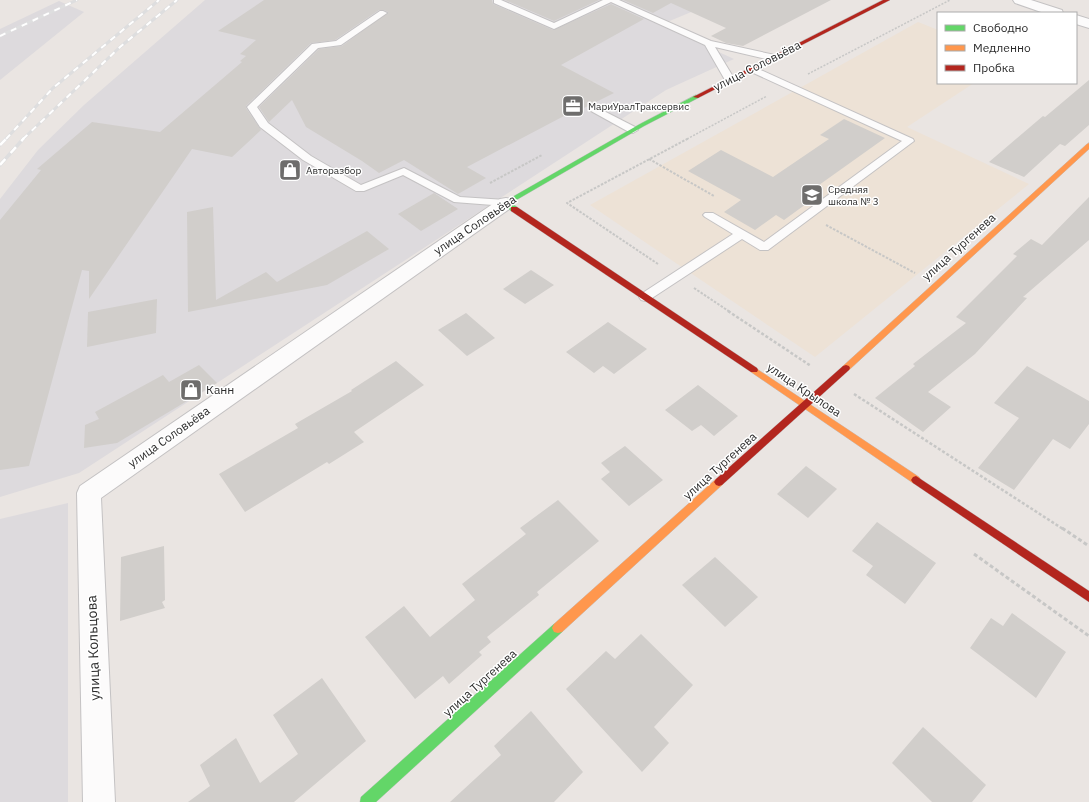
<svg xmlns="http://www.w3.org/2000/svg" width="1089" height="802" font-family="'IBM Plex Sans',sans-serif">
<rect width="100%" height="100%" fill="#eae5e2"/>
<g fill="#dddadd">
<path d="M205,0H720L660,25L734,59L666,90L79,473L0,497V199L38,150L84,105Z"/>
<path d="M59,1L84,12L0,80V29Z"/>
<path d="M68,503V802H0V519Z"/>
</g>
<path fill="#ede2d6" d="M918,22L938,30V83H974L907,127L1029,184L815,357L590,205Z"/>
<g fill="#d1cecb">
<path d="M264,0H492L493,4L553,30L611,4L644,19L561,65L614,93L584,108L581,107L467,167L486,178L458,194L404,160L379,173L362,161L306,127L292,100L269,122L259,107L319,49L342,46L388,12L384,10H379L335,40L311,43L246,106V108L261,130L232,157L192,149L89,299V271L82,270L29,466L0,470V220L41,170L37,169L92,122L160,132L242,62L240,61L246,56L240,54L256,40L218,31Z"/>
<path d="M505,0H599L554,21Z"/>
<path d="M623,0H831L743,46L726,43L711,36L726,28L671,3L653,13Z"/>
<path d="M1089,80V125L1065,146L1060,144L1024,177L989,162L1043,116L1045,117Z"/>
<path d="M844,119L885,138L805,195L813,199L784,220L776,215L755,230L724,212L741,200L688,171L721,150L773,177L829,139L820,135Z"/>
<path d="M434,193L458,209L421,231L398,214Z"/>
<path d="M1089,197V240L1023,297L1027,298L975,354L928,392L951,407L923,432L875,398L915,366L913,364L966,323L956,317L1017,256L1013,254L1031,239L1042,245Z"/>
<path d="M213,207L216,300L266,272L277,282L367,231L389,249L327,285L188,312L187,212Z"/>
<path d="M531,270L554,285L525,304L503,289Z"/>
<path d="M157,299L156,333L87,347L88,312Z"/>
<path d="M466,313L495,338L467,356L438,330Z"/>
<path d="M608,322L647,349L614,374L603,366L594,373L566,352Z"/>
<path d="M396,361L424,385L354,432L364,442L329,464L327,462L245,512L219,474L298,428L295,424L352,391L351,390Z"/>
<path d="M199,365L217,383L117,443L84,448L85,425L99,419L95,412L163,375L169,382Z"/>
<path d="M1027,366L1089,401V424L1070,449L1053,439L1014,490L978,468L1019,418L994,403Z"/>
<path d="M698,385L738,416L714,436L701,425L692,431L665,410Z"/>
<path d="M625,446L663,480L629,506L601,479L610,472L601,463Z"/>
<path d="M806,466L837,489L808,518L777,494Z"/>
<path d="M558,500L599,541L537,592L539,595L487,637L491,642L479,652L482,655L449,684L443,676L415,699L365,637L404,606L430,637L475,600L462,584L526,534L520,528Z"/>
<path d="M877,522L936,563L905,604L866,575L873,566L852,551Z"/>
<path d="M164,546L165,600L162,602L165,608L120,621L121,557Z"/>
<path d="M715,557L758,597L725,627L682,585Z"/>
<path d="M1012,613L1066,652L1036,698L970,648L991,618L1003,626Z"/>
<path d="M641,634L693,685L654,727L669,743L642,772L566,689L606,651L615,659Z"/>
<path d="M322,678L366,741L294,802H188L210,786L200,765L236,738L260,783L298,754L273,715Z"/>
<path d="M531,711L583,772L554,802H450L501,755L494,746Z"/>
<path d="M923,727L986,785L972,802H932L892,763Z"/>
</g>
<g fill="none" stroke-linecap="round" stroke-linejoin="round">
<g stroke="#c4c2c3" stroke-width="2">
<g id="lane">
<path d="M494,0H501L554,23L603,0H619L711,41L775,55L779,58L775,61L715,47L735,80L730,83L725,80L705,45L611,2L554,29L494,3Z"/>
<path d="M380,11H383L387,13L341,45L318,48L257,107L268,123L311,156L361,185L404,168L460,197L506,200L512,203L510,205L506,206L454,202L403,175L364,191H356L303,160L260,127L247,107L312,44L336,41Z"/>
<path d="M752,66L913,139L914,141L768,250H760L742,239L649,300L645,301L641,300L639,297L641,294L733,234L705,217L703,215L705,213H713L764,242L902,141L749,71L747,69L749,67Z"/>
<path d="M594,106L637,128L638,130L633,133L629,132L591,111L589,109Z"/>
</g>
</g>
<g stroke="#c4c2c3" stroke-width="2">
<g id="street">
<path d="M1013,0H1031L1062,10L1063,13H1044L1015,3Z"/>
<path d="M1076,15L1089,19V28L1076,24Z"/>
<path d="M506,198L512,199L515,203L512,207L101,498L115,802H83L77,493L80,486L500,199Z"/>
</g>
</g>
<g stroke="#c4c2c3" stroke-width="1">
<g id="fast">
<path d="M696,95L699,97L698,98L644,126L511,203L517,207V211H511L502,203L640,124Z"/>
<path d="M558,623L562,624L564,628L562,632L376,802H360L361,797L554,624Z"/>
</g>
</g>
<g stroke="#c4c2c3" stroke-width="1">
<g id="slow">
<path d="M1089,143V149L849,370H843L842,368L843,366L1087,144Z"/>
<path d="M754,367L919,477L921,480L919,483L916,484L913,483L751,372L750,370Z"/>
<path d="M719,478L722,479L724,482L722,485L562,632L558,633L554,632L552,628L554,624L716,479Z"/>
</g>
</g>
<g stroke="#c4c2c3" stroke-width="1">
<g id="jam">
<path d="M883,0H890L698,98L693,97Z"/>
<path d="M511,207H517L757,368L758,370L757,372H751L511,211Z"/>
<path d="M846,365L849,366L850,368L849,370L722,485L719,486L716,485L714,482L716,479L843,366Z"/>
<path d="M916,476L1089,591V602L913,483L911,480L913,477Z"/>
</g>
</g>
<g stroke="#c7c7c6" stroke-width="1.5" stroke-dasharray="2 1.5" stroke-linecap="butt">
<path d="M808,74L950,0"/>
<path d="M687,139L767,96"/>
</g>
<g stroke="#c7c7c6" stroke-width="2" stroke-dasharray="2.5 1.5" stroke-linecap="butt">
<path d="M649,159L714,196"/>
<path d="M490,183L542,155"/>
<path d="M826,225L915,273"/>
<path d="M658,264L567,203L689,138"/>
<path d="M694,288L730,312"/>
</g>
<g stroke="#c7c7c6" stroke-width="2.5" stroke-dasharray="3 2" stroke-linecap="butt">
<path d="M728,311L811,366"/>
<path d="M854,394L1063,529"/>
</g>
<g stroke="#c7c7c6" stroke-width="3" stroke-dasharray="4 2.5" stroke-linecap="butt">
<path d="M1062,528L1089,546"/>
<path d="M974,554L1089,636"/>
</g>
<use href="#lane" fill="#fcfbfb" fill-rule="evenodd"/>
<use href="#street" fill="#fcfbfb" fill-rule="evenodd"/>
<use href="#fast" fill="#63d668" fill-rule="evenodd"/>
<use href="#slow" fill="#ff974d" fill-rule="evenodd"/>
<use href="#jam" fill="#b3261e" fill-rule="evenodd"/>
<g stroke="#dededf" stroke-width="3">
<g id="rail-far1">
<path d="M0,36L77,0"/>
<path d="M6,139L53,88L159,0"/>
<path d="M23,139L120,47L177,0"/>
</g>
</g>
<g stroke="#dededf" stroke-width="3.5">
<g id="rail">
<path d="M0,145L7,138"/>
<path d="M0,165L24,138"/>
</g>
</g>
<use href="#rail-far1" stroke="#fff" stroke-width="2" stroke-dasharray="6" stroke-linecap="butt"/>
<use href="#rail" stroke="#fff" stroke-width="2.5" stroke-dasharray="8" stroke-linecap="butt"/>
</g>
<defs>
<g id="office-square" transform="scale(1.15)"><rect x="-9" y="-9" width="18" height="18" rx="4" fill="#6e6d6c" stroke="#fff"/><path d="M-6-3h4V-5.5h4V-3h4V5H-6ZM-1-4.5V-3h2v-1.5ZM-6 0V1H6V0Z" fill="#fff"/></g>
<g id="shop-square" transform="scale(1.15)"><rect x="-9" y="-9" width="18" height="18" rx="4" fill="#6e6d6c" stroke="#fff"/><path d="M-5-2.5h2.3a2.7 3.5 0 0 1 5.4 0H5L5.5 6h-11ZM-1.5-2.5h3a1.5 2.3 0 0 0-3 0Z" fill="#fff"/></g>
<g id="school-square" transform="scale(1.15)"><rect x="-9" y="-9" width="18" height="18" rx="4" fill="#6e6d6c" stroke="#fff"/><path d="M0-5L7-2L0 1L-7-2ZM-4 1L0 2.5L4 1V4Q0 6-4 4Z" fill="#fff"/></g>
</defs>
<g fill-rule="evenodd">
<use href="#office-square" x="573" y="106"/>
<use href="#shop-square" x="290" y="170"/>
<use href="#school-square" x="812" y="195"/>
<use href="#shop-square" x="191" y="390"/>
</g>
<g text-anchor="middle" stroke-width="3" stroke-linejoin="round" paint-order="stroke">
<g font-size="10" fill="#2c2c2c" stroke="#fff" text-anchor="start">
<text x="588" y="110">МариУралТраксервис</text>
<text x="306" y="174">Авторазбор</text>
<text x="828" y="193">Средняя<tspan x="828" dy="12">школа № 3</tspan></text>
</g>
<g font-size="12" fill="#2c2c2c" stroke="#fff">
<text transform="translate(757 66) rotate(-27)" y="4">улица Соловьёва</text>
<text transform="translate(475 225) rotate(-34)" y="4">улица Соловьёва</text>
<text transform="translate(959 247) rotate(-42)" y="4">улица Тургенева</text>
<text transform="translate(804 390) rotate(34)" y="4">улица Крылова</text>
<text transform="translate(169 437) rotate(-35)" y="4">улица Соловьёва</text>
<text transform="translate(720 466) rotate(-42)" y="4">улица Тургенева</text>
<text transform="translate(480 683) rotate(-42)" y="4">улица Тургенева</text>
</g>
<g font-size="12" fill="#2c2c2c" stroke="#fff" text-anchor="start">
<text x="206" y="394">Канн</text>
</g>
<g font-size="14" fill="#2c2c2c" stroke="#fff">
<text transform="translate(93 648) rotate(-92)" y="5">улица Кольцова</text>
</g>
</g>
<rect x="937" y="12" width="140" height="72" fill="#ffffff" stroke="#ababab"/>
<rect x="945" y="25" width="20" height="6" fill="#63d668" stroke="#ababab"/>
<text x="973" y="32" font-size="12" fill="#2c2c2c">Свободно</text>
<rect x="945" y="45" width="20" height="6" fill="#ff974d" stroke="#ababab"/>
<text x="973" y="52" font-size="12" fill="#2c2c2c">Медленно</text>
<rect x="945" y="65" width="20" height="6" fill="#b3261e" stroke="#ababab"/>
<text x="973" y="72" font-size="12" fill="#2c2c2c">Пробка</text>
</svg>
